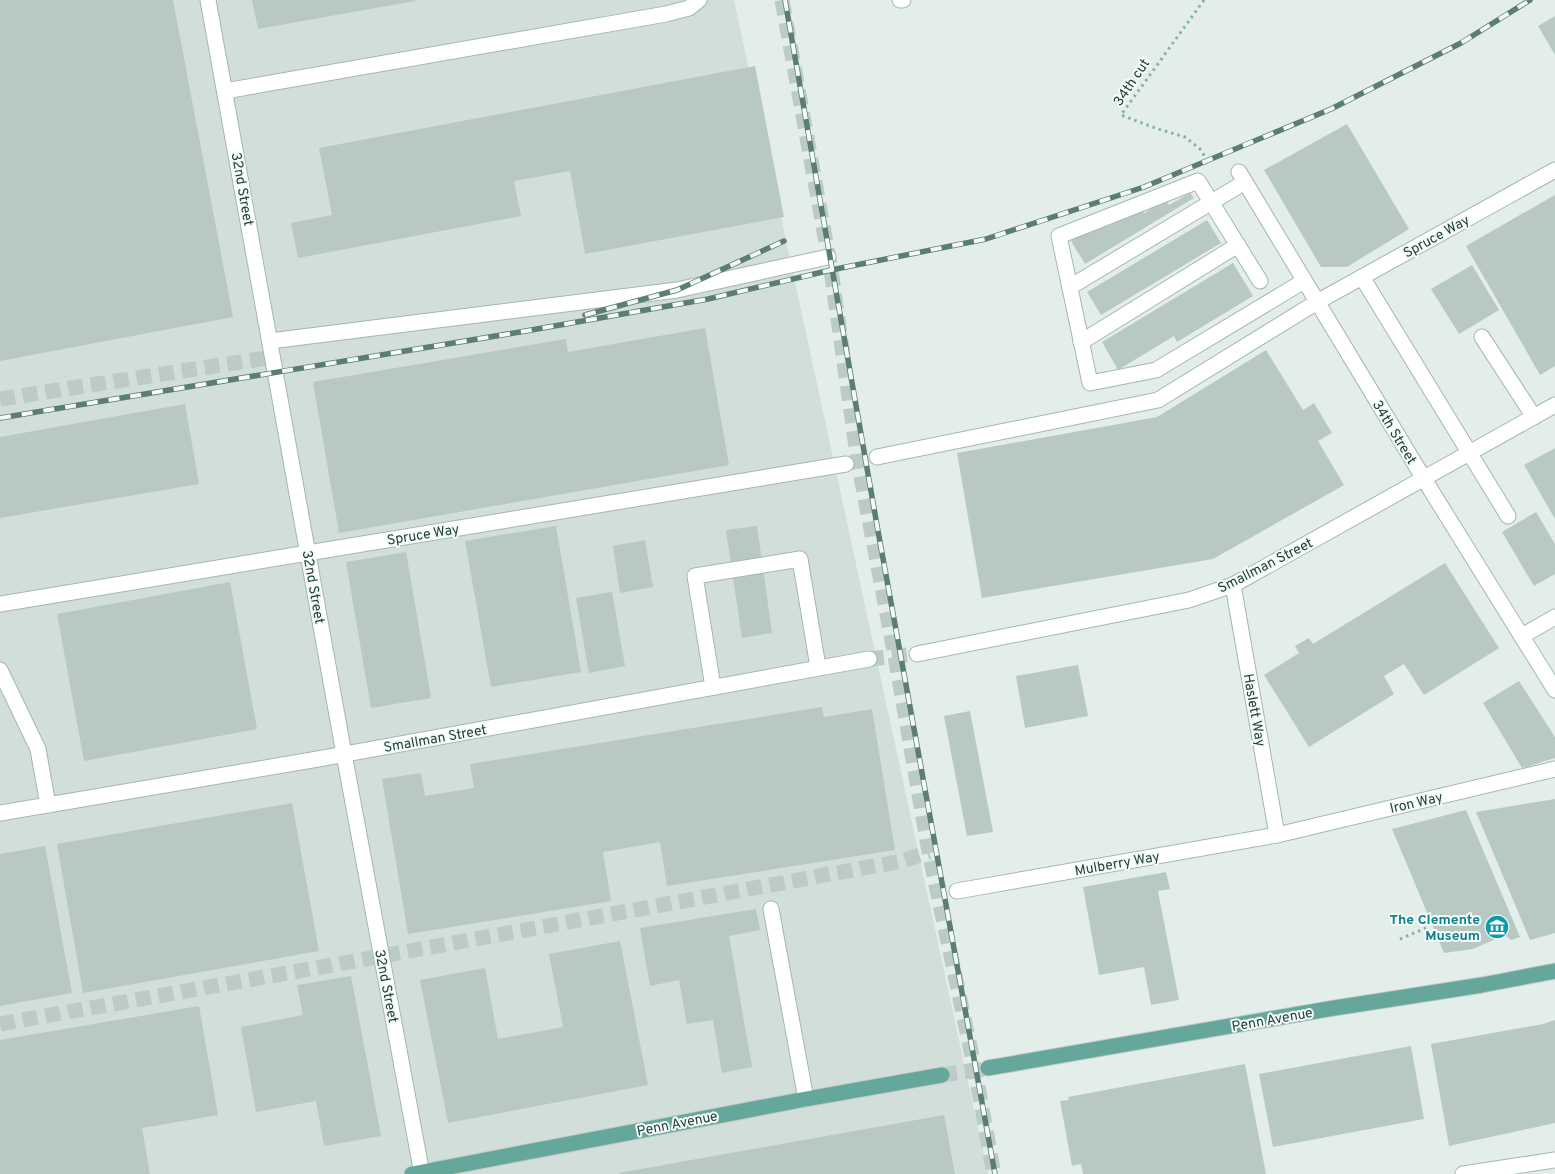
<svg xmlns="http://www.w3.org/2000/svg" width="1555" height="1174" font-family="Overpass,sans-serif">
<rect width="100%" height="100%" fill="#e3eeea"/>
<path fill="#d1ded9" d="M0,0H734L988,1174H0Z"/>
<g fill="#b8c9c3">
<path d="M0,0H173L233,317L0,361Z"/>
<path d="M252,0H415V1L258,29Z"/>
<path d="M1555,16V55L1538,26Z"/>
<path d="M755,66L784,217L585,254L570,171L514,181L521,216L298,258L291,223L332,215L319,148Z"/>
<path d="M1347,124L1409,229L1347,267H1321L1264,170Z"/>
<path d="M1190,193L1194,198L1085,264L1071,241L1105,221L1109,226L1140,207L1144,213L1166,200L1169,205Z"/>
<path d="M1555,195V366L1540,375L1466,246Z"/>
<path d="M1207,220L1221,243L1101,315L1087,292Z"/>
<path d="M1233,263L1253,296L1177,342L1174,336L1118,370L1102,342Z"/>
<path d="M1472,265L1499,310L1459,334L1431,289Z"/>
<path d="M705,328L729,465L339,533L313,382L566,339L568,352Z"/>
<path d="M1266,350L1303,410L1314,403L1332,433L1318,441L1344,485L1213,559L982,598L957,453L1157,417Z"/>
<path d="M185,404L199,484L0,518V437Z"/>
<path d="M1555,448V519L1524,465Z"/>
<path d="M1536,512L1555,544V574L1534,586L1502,532Z"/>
<path d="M556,526L581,672L491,687L465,541Z"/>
<path d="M757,526L772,633L742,638L726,530Z"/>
<path d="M645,540L653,587L620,593L613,546Z"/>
<path d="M406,552L431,698L371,708L346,562Z"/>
<path d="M1445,563L1499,648L1424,695L1404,664L1384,676L1394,694L1309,747L1264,675L1299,653L1295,646L1309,638L1313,644Z"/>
<path d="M230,582L257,729L84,761L57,614Z"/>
<path d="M612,592L625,666L589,673L576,598Z"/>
<path d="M1078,665L1088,716L1025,728L1016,676Z"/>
<path d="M1519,681L1555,737V758L1522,768L1483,703Z"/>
<path d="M822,707L824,717L872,709L895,850L667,886L660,842L603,852L611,901L408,934L382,779L421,773L425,796L474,788L470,764Z"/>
<path d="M970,711L993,832L967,836L944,716Z"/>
<path d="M1555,799V933L1530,940L1476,812Z"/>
<path d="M292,803L319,951L83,993L57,844Z"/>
<path d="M1466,810L1520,937L1511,940L1505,935L1473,949L1444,953L1392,829Z"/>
<path d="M45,846L72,993L0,1006V854Z"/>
<path d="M1166,872L1170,889L1158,891L1179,1000L1151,1005L1144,967L1099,975L1083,887Z"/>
<path d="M756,909L760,930L729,936L752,1067L722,1073L713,1020L687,1024L679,980L650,986L640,928Z"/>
<path d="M620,941L648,1085L448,1123L420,980L485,968L498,1039L563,1027L549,954Z"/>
<path d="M351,976L381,1136L324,1146L316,1101L256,1112L241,1027L303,1015L297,985Z"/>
<path d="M199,1006L218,1115L142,1128L150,1174H0V1040Z"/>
<path d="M1555,1020V1123L1449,1146L1431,1044L1543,1024Z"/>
<path d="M1411,1046L1424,1119L1273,1147L1259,1074Z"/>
<path d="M1245,1064L1266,1174H1083L1081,1164L1072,1166L1060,1101L1069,1100L1068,1097Z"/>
<path d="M944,1115L955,1174H620L619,1173Z"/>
</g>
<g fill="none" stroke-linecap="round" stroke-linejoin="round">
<g stroke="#bccbc7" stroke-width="15" stroke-dasharray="15 8" stroke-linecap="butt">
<path d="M782,0L831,270L858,461L895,656L929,852L975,1070L994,1174"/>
<path d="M0,399L273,357"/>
<path d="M869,659L917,654"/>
<path d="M0,1024L355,961L902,861L929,852"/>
</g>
<path stroke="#bccbc7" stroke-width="15" stroke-dasharray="15 8" stroke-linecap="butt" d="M942,1075L988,1068"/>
<g stroke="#a5b7b2" stroke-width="17">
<g id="minor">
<path d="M208,0L344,754L422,1174"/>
<path d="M900,0H903"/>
<path d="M225,91L666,14L689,8L699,0"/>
<path d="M1239,172L1424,479L1555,690"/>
<path d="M1362,277L1508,516"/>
<path d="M1260,281L1198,181L1059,236L1090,383L1156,370L1304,281"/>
<path d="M1070,287L1245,182"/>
<path d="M1482,337L1534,417"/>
<path d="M270,341L677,290L828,257"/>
<path d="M1081,342L1238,245"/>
<path d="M877,457L1158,400L1317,302L1555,170"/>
<path d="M1233,585L1277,835"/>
<path d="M0,604L846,464"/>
<path d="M1522,636L1555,617"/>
<path d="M917,654L1189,600L1233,585L1555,405"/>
<path d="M0,670L38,749L48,805"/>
<path d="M713,687L695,576L800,559L818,667"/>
<path d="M0,813L318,759L869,659"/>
<path d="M957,891L1277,835L1555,769"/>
<path d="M771,909L806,1099"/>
<path d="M1463,1174L1555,1160"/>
</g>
</g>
<g stroke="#c1cac8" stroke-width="17">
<g id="major">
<path d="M988,1068L1328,1009L1482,985L1555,971"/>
<path d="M412,1174L806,1099L942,1075"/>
</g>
</g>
<g stroke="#81b4a7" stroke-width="3" stroke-dasharray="2.5 4" stroke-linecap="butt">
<path d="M1204,0L1121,115L1158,129L1185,137L1200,149L1207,160"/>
<path d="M1400,939L1426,928"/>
</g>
<use href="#minor" stroke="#fff" stroke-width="15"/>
<use href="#major" stroke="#65a79a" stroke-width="15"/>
<g stroke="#5c7d76" stroke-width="5.5">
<g id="rail">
<path d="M785,0L878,531L995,1174"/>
<path d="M585,315L677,290L784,241"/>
<path d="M0,418L520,332L708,299L831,270L986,239L1144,187L1331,109L1461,43L1530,0"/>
</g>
</g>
<use href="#rail" stroke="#f4faf8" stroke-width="4" stroke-dasharray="11" stroke-linecap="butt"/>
</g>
<defs>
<g id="museum-disc" transform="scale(1.25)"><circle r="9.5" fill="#0f9aa8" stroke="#f4faf8"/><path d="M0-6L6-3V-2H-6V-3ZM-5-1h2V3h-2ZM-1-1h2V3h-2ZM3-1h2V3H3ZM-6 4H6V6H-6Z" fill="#fff"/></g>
</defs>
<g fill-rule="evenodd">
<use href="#museum-disc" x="1497" y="927"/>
</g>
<g text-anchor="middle" stroke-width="4" stroke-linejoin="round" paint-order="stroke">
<g font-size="14" fill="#21413b" stroke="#f4faf8">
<text transform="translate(1131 82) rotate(-56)" y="5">34th cut</text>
<text transform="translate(243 189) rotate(80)" y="5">32nd Street</text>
<text transform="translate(1436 236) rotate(-29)" y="5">Spruce Way</text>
<text transform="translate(1395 432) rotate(59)" y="5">34th Street</text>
<text transform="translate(423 534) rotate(-9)" y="5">Spruce Way</text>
<text transform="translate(1265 565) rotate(-27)" y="5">Smallman Street</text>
<text transform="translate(314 587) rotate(80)" y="5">32nd Street</text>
<text transform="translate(1255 710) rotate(80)" y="5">Haslett Way</text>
<text transform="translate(435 738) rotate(-10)" y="5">Smallman Street</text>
<text transform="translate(1416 802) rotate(-13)" y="5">Iron Way</text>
<text transform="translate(1117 863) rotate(-10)" y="5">Mulberry Way</text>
<text transform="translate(387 986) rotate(79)" y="5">32nd Street</text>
<text transform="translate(1272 1019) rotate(-10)" y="5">Penn Avenue</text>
<text transform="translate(677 1123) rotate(-11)" y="5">Penn Avenue</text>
</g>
<g font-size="14" font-weight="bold" fill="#0d838f" stroke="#f4faf8" text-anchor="end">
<text x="1480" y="924">The Clemente<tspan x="1480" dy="16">Museum</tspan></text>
</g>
</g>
</svg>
